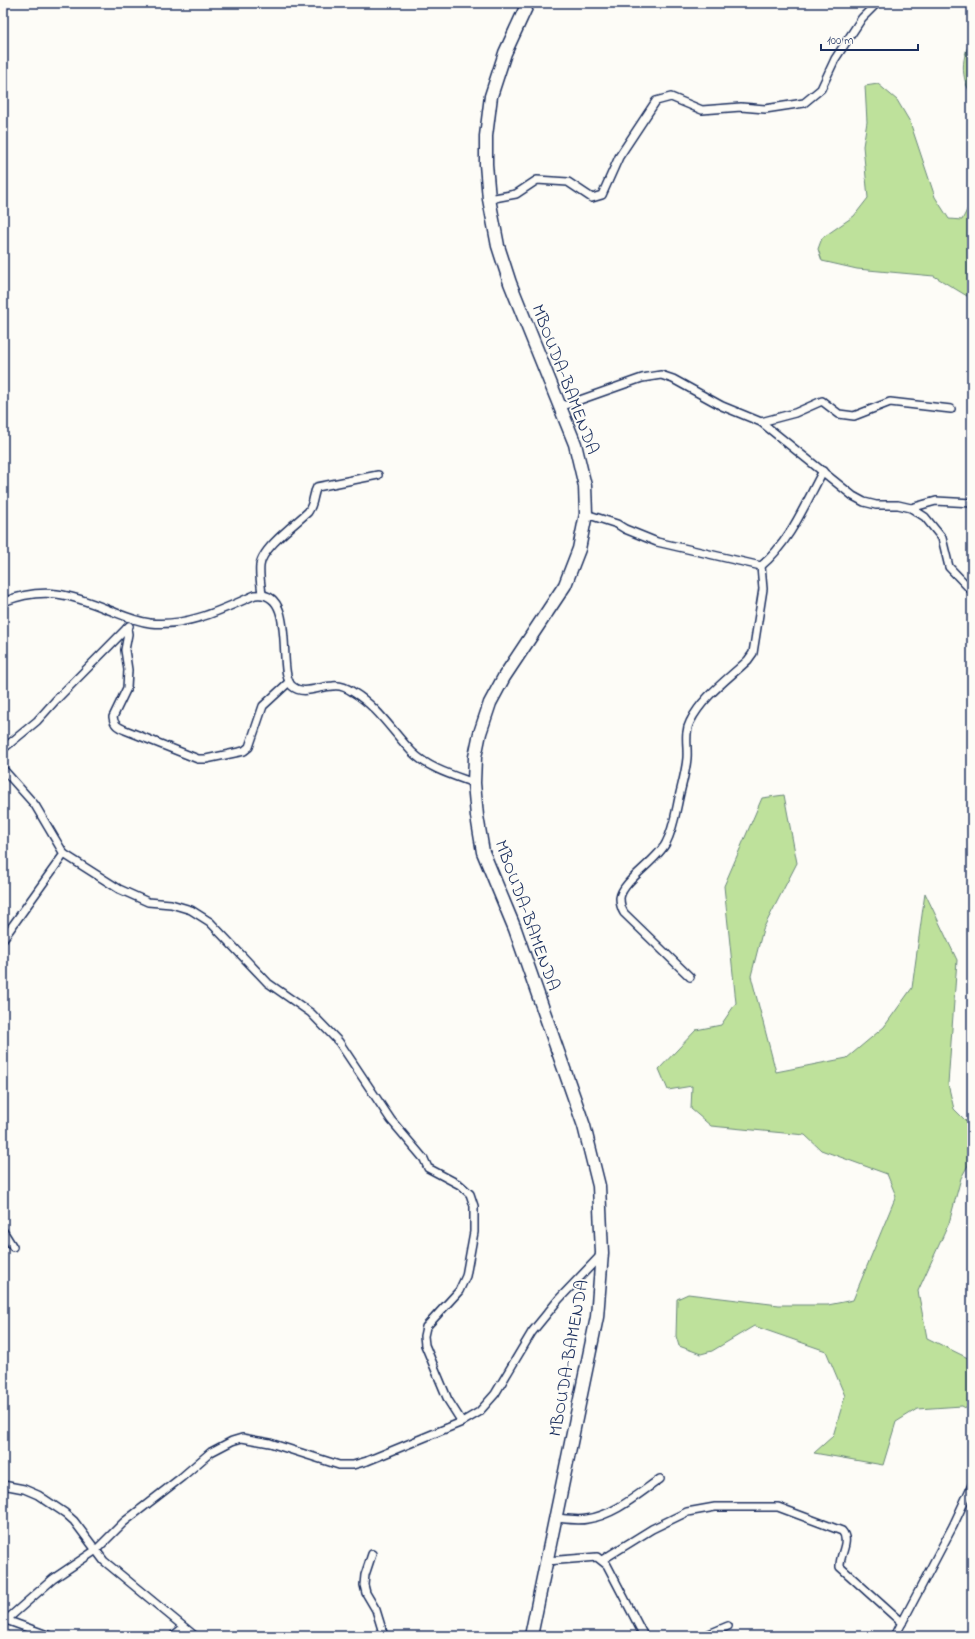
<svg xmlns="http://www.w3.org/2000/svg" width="975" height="1639" font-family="'Indie Flower',sans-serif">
<rect width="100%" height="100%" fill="#fdfcf7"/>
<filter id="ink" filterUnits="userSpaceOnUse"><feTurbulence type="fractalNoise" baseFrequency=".025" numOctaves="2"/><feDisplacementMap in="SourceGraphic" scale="8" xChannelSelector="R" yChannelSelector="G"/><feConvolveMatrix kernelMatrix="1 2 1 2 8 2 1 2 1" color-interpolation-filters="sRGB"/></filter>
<g filter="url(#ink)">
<g fill="#bee19b" stroke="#6c887c">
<path d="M972,39V95C960,78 961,56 972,39Z"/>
<path d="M878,84L897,100L910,122L935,197L949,219L962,220L972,200V299L934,276L857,269L822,261L818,249L822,238L854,216L868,198L863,146L867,122L865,86Z"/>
<path d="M784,795L797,863L763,929L751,976L776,1072L847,1058L884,1027L912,988L925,893L957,960L948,1084L954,1109L972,1127V1158L961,1178L949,1223L918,1291L927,1338L972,1360V1412L962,1406L917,1409L896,1422L883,1465L814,1453L833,1436L845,1396L826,1351L754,1326L712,1351L701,1354L679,1346L676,1336L677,1299L688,1294L779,1305H828L853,1300L896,1196L887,1174L821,1150L805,1135L711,1126L691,1109L692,1086L668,1090L659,1069L696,1030L721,1025L736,1003L724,886L762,798Z"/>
</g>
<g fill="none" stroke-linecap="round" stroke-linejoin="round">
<g stroke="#1b2f5e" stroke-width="10">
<g id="minor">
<path d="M489,199L516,194L537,180L568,182L592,198L602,195L619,157L656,101L671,97L702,110L741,107L765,109L804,103L821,89L835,59L862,18L877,3"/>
<path d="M560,407L642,378L661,375L673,379L722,406L761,422L853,496L864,502L876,505H898L911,508L925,517L942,538L949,567L972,591"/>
<path d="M761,422L795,413L822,401L839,414L854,416L890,402L951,409"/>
<path d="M911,508L936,501L972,503"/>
<path d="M586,514L617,524L625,529L657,542L761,566C790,542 805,504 823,471"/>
<path d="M262,594C261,585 259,575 260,566C261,549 295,524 308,512C315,502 312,496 317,487L378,475"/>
<path d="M3,602C44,586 70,594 109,610C122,615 135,621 150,623C187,627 221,610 255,595C298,589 276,672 292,686C303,696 320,686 333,686C340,685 347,688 353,692C378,707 392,731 412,752C428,768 452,775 474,783"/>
<path d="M127,628L128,634L125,650L128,670L127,688L113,717C114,725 118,727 125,730L198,759H206L244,751L249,747L263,706L289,682"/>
<path d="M3,749L37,721L55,701L129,626"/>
<path d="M3,769L35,805L64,854L119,889L148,902L171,904L191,910L210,922L268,983L311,1013L339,1042L391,1120L424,1159L428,1168L460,1185L470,1194L474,1206V1232L466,1276L459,1291L426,1327L424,1336L425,1345L448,1400L462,1422"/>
<path d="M3,939L64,854"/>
<path d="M690,977L624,913C621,908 620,904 620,898C622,881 657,861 666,843C674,828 676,810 680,793C683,781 686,770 687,758C688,746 684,733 690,722C702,697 728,679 748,660L753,653L763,589L761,566"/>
<path d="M3,1231L13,1247"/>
<path d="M3,1485L24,1489L38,1495L65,1513L74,1521L104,1561L195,1636"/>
<path d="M556,1518C566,1519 578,1521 587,1519C615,1515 638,1494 660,1479"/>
<path d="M372,1554L365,1575L364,1585L366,1593L376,1610L384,1636"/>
<path d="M602,1560L652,1529L687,1512L715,1507H778L842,1531C851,1541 839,1555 840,1567L902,1623"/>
<path d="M547,1561L597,1557L607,1565L644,1636"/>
<path d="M6,1620L50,1636"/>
<path d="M3,1623L53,1579L96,1550L124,1522L182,1477L211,1452L232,1441L242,1438L270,1443L339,1465H353L367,1461L462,1422L479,1412L495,1394L532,1332L559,1299L601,1255"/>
<path d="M173,1636L183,1628"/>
<path d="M704,1636L728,1626"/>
<path d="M895,1636L953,1526L972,1485"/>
</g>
</g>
<g stroke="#1b2f5e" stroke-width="15">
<path id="trunk" d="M528,3L505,53L491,96L486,136V164L489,199L498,246L510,283L575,444L585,486L586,514L579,549L565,585L504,677L490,703L480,733L475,757L474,783L477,816L483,852L515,929L584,1126L599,1186L602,1253L597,1317L531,1636"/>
</g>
<use href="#minor" stroke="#fdfcf7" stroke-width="7"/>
<use href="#trunk" stroke="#fdfcf7" stroke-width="12"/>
</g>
</g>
<g text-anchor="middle" stroke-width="3.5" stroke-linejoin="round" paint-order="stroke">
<g font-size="18" fill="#1b2f5e" stroke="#fdfcf7">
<text transform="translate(566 379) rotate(69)" y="6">MBOUDA-BAMENDA</text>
<text transform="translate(528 915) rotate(70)" y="6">MBOUDA-BAMENDA</text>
<text transform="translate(568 1358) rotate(-80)" y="6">MBOUDA-BAMENDA</text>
</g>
</g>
<rect width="975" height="1639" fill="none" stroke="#fdfcf7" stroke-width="16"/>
<rect x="8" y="8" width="959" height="1623" fill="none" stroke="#1b2f5e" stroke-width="1.5" filter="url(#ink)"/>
<path d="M821 44v6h97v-6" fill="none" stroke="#1b2f5e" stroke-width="2"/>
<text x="827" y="44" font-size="12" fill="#1b2f5e" stroke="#fdfcf7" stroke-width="3" paint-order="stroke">100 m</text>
</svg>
